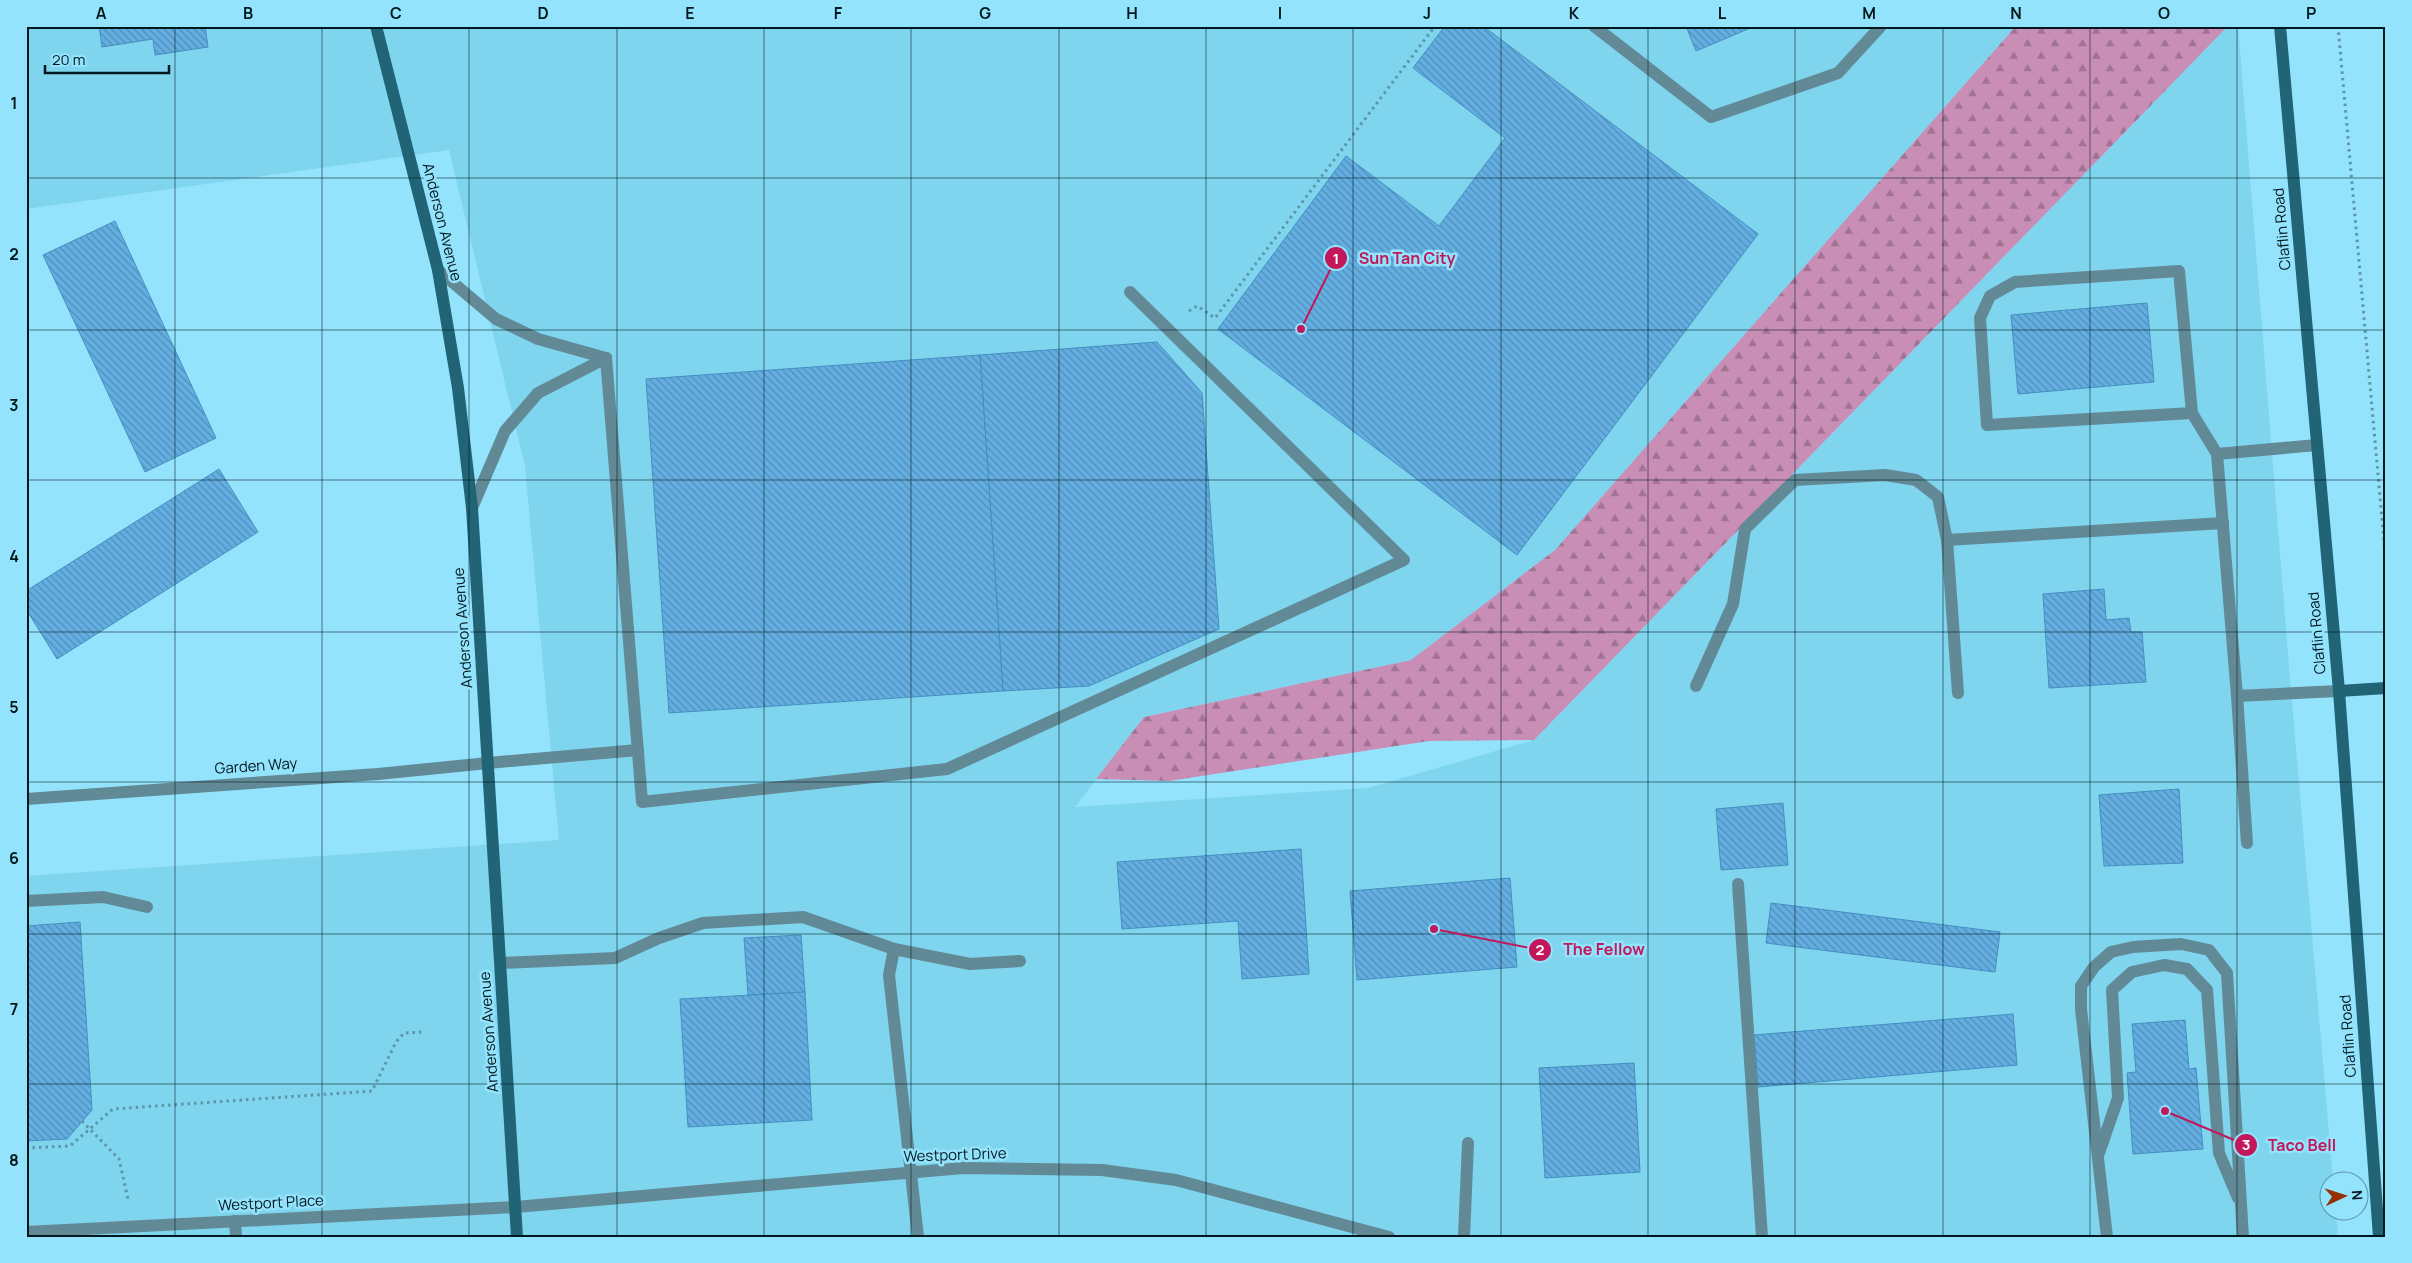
<svg xmlns="http://www.w3.org/2000/svg" width="2412" height="1263" font-family="Manrope,sans-serif">
<defs>
<pattern id="forest-firs" width="22" height="20" patternUnits="userSpaceOnUse" patternTransform="scale(1.25)"><rect width="22" height="20" fill="#c98eb6"/><path d="M5 1l3.5 6h-7zM16 11l3.5 6h-7z" fill="#a17393"/></pattern>
<pattern id="building-back-hatch" width="6" height="6" patternUnits="userSpaceOnUse" patternTransform="scale(1.25)"><rect width="6" height="6" fill="#64afe2"/><path d="M-1 5l2 2M0 0l6 6M5-1l2 2" fill="none" stroke="#508db7"/></pattern>
</defs>
<rect width="100%" height="100%" fill="#94e3fc"/>
<path fill="#7fd4ee" d="M26,26H2016L1555,550L1411,660L1144,717L1075,807L1368,788L1534,740L2228,26H2238L2289,667L2333,1180H2330V1210L2336,1211L2338,1237H26V876L559,840L525,466L449,150L26,209Z"/>
<path fill="url(#forest-firs)" d="M2016,26H2228L1534,740L1429,741L1169,781L1096,779L1144,717L1411,660L1555,550Z"/>
<g fill="url(#building-back-hatch)" stroke="#438fc0">
<path d="M99,26H205L208,47L155,55L153,39L102,47Z"/>
<path d="M1445,26H1483L1758,234L1517,555L1218,329L1346,156L1439,226L1505,138L1413,68Z"/>
<path d="M1686,26H1755L1696,51Z"/>
<path d="M115,221L216,438L145,472L43,255Z"/>
<path d="M2147,303L2154,382L2018,394L2011,315Z"/>
<path d="M1157,342L1202,393L1219,629L1089,686L1003,691L980,355Z"/>
<path d="M980,355L1003,691L669,713L646,379Z"/>
<path d="M219,469L258,532L57,659L26,609V591Z"/>
<path d="M2104,589L2106,620L2129,618L2131,632H2142L2146,682L2049,688L2043,594Z"/>
<path d="M2179,789L2183,863L2104,866L2099,795Z"/>
<path d="M1783,803L1788,865L1721,870L1716,809Z"/>
<path d="M1301,849L1309,974L1242,979L1238,921L1122,929L1117,862Z"/>
<path d="M1510,878L1517,967L1357,980L1350,891Z"/>
<path d="M1771,903L2000,932L1995,972L1766,943Z"/>
<path d="M80,922L92,1110L67,1139L26,1141V926Z"/>
<path d="M801,935L805,992L748,995L744,938Z"/>
<path d="M805,992L812,1120L688,1127L680,999Z"/>
<path d="M2013,1014L2017,1065L1758,1087L1754,1035Z"/>
<path d="M2185,1020L2189,1069L2196,1068L2203,1149L2133,1154L2127,1073L2136,1072L2132,1024Z"/>
<path d="M1634,1063L1640,1172L1545,1178L1539,1068Z"/>
</g>
<g fill="none" stroke-linecap="round" stroke-linejoin="round">
<g stroke="#5c95a7" stroke-width="3" stroke-dasharray="2.5 4" stroke-linecap="butt">
<path d="M2338,26L2386,564"/>
<path d="M1189,311L1197,306L1215,318L1435,26"/>
<path d="M82,1121L119,1159L128,1199"/>
<path d="M26,1148L70,1146L113,1109L372,1091L396,1042L404,1033L422,1032"/>
</g>
<g stroke="#628996" stroke-width="12">
<path d="M1594,26L1711,117L1838,73L1881,26"/>
<path d="M438,270L496,319L538,339L606,358"/>
<path d="M606,358L642,802L947,769L1404,560L1130,292"/>
<path d="M2192,413L1987,425L1980,318L1990,296L2015,282L2179,271L2192,413L2217,454"/>
<path d="M2317,445L2217,454L2237,696L2339,691"/>
<path d="M472,508L505,431L538,393L606,358"/>
<path d="M1696,686L1733,604L1745,529L1795,480L1885,475L1916,480L1938,497L1947,540"/>
<path d="M1958,693L1947,540L2223,523"/>
<path d="M2237,696L2247,843"/>
<path d="M488,763L638,750"/>
<path d="M1738,884L1762,1237"/>
<path d="M26,901L103,897L147,907"/>
<path d="M501,963L615,958L659,938L703,923L803,917L894,949"/>
<path d="M2099,1153L2118,1098L2112,990L2132,972L2164,965L2187,969L2207,990L2219,1153L2238,1198"/>
<path d="M235,1221L236,1237"/>
<path d="M918,1237L889,975L894,949L970,964L1020,961"/>
<path d="M1464,1237L1468,1143"/>
<path d="M2107,1237L2081,1009V986L2094,967L2111,952L2133,947L2181,944L2209,950L2227,973L2243,1237"/>
</g>
<g stroke="#628996" stroke-width="12">
<path d="M26,799L378,774L488,763"/>
<path d="M26,1232L516,1207L963,1168L1102,1170L1176,1180L1389,1237"/>
</g>
<g stroke="#216476" stroke-width="12">
<path d="M376,26L438,270L458,388L472,508L517,1237"/>
<path d="M2280,26L2339,691L2379,1237"/>
<path d="M2339,691L2386,688"/>
</g>
</g>
<path fill="none" stroke="#02181f" stroke-width="1" stroke-opacity="0.55" d="M175,26V1237M322,26V1237M469,26V1237M617,26V1237M764,26V1237M911,26V1237M1059,26V1237M1206,26V1237M1353,26V1237M1501,26V1237M1648,26V1237M1795,26V1237M1943,26V1237M2090,26V1237M2237,26V1237M26,178H2386M26,330H2386M26,480H2386M26,632H2386M26,782H2386M26,934H2386M26,1084H2386"/>
<g text-anchor="middle" stroke-width="5" stroke-linejoin="round" paint-order="stroke">
<g font-size="15" fill="#02181f" stroke="#94e3fc">
<text transform="translate(442 222) rotate(76)" y="5">Anderson Avenue</text>
<text transform="translate(2282 229) rotate(-95)" y="5">Claflin Road</text>
<text transform="translate(463 628) rotate(-94)" y="5">Anderson Avenue</text>
<text transform="translate(2317 633) rotate(-95)" y="5">Claflin Road</text>
<text transform="translate(256 766) rotate(-4)" y="5">Garden Way</text>
<text transform="translate(489 1032) rotate(-94)" y="5">Anderson Avenue</text>
<text transform="translate(2348 1036) rotate(-94)" y="5">Claflin Road</text>
<text transform="translate(955 1155) rotate(-2)" y="5">Westport Drive</text>
<text transform="translate(271 1203) rotate(-3)" y="5">Westport Place</text>
</g>
</g>
<path fill="none" stroke="#c2185b" stroke-width="2" d="M1301 329L1336 258M1434 929L1540 950M2165 1111L2246 1145"/>
<g fill="#c2185b" stroke="#94e3fc" stroke-width="2">
<circle cx="1301" cy="329" r="5"/>
<circle cx="1434" cy="929" r="5"/>
<circle cx="2165" cy="1111" r="5"/>
<circle cx="1336" cy="258" r="12"/>
<circle cx="1540" cy="950" r="12"/>
<circle cx="2246" cy="1145" r="12"/>
</g>
<g font-size="15" text-anchor="middle" font-weight="bold" fill="#fff">
<text x="1336" y="264">1</text>
<text x="1540" y="955">2</text>
<text x="2246" y="1150">3</text>
</g>
<g font-size="16" text-anchor="middle" font-weight="bold" fill="#c2185b" stroke="#94e3fc" stroke-width="5" stroke-linejoin="round" paint-order="stroke">
<text x="1407" y="264">Sun Tan City</text>
<text x="1604" y="955">The Fellow</text>
<text x="2302" y="1151">Taco Bell</text>
</g>
<rect width="2412" height="1263" fill="none" stroke="#94e3fc" stroke-width="55"/>
<g transform="translate(2344 1196) rotate(86)"><circle r="24" fill="#94e3fc" stroke="#5a92a4"/>
<path d="M0-4L9 19L0 12L-9 19Z" fill="#963001"/>
<text y="-8" font-size="14" font-weight="bold" text-anchor="middle" fill="#02181f">N</text>
</g>
<path d="M45 65v8h124v-8" fill="none" stroke="#02181f" stroke-width="2.5"/>
<text x="52" y="65" font-size="15" fill="#02181f" stroke="#94e3fc" stroke-width="4" paint-order="stroke">20 m</text>
<rect x="28" y="28" width="2356" height="1208" fill="none" stroke="#02181f" stroke-width="2"/>
<g font-size="16" text-anchor="middle" font-weight="bold" fill="#02181f">
<text x="101" y="19">A</text>
<text x="248" y="19">B</text>
<text x="396" y="19">C</text>
<text x="543" y="19">D</text>
<text x="690" y="19">E</text>
<text x="838" y="19">F</text>
<text x="985" y="19">G</text>
<text x="1132" y="19">H</text>
<text x="1280" y="19">I</text>
<text x="1427" y="19">J</text>
<text x="1574" y="19">K</text>
<text x="1722" y="19">L</text>
<text x="1869" y="19">M</text>
<text x="2016" y="19">N</text>
<text x="2164" y="19">O</text>
<text x="2311" y="19">P</text>
<text x="14" y="109">1</text>
<text x="14" y="260">2</text>
<text x="14" y="411">3</text>
<text x="14" y="562">4</text>
<text x="14" y="713">5</text>
<text x="14" y="864">6</text>
<text x="14" y="1015">7</text>
<text x="14" y="1166">8</text>
</g>
</svg>
